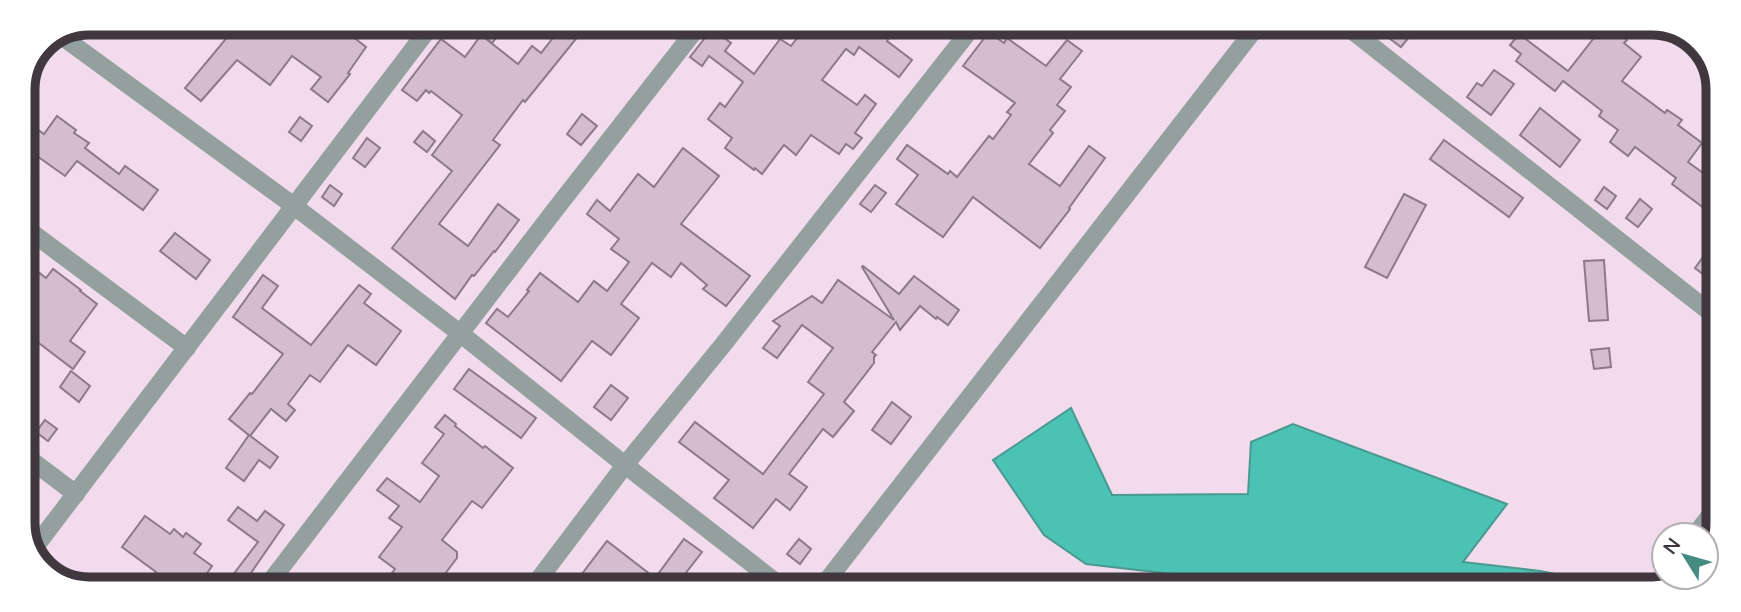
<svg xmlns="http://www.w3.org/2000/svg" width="1741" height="612" font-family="Mulish,sans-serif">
<rect width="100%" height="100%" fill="#f1dbec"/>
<path fill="#4cc2b4" stroke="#499991" stroke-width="2" d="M1071,408L1112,495L1248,494L1251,442L1293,424L1507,504L1463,562L1540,571L1622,587V589H1361L1355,586L1206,578L1086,564L1044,535L993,460Z"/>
<g fill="#d3bdce" stroke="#8d7989" stroke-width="2">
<path d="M216,23H335L366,47L348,73L350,74L328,102L311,89L321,77L292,56L270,85L237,60L201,101L185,88L230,34Z"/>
<path d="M467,24H507L492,43Z"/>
<path d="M564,24H588L525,102L523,100L493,140L500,145L439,224L468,246L498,204L519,220L495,252L494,251L474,276L472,275L455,299L392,248L452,171L432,155L462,115L431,91L429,93L426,90L417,101L402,90L441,39L465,57L481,35L518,64L532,46L541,53Z"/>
<path d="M808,24H887L895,30L887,41L912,60L899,77L859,47L854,55L846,49L822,80L857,105L865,95L876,104L855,133L862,138L853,149L846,144L839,154L811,135L796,155L784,145L762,174L755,168L754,170L725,148L732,138L708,119L720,103L725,107L743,82L709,56L702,66L690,57L712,29L731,43L725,51L754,74L780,39L791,46Z"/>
<path d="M1373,26H1418L1401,47Z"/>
<path d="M1575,26H1609L1627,40L1624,43L1641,57L1622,81L1665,113L1667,110L1682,120L1678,125L1702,143L1688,162L1717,183V218L1672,184L1676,178L1635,147L1628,156L1610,142L1618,130L1599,116L1602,111L1563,81L1555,91L1516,61L1521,54L1510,45L1519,34L1568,71L1593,39Z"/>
<path d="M989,32L1004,43L1007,38L1046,66L1067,40L1082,51L1060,79L1071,87L1057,105L1065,111L1050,130L1053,133L1029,164L1060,186L1089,146L1105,158L1069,208L1070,209L1040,248L973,197L943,237L896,204L918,175L897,159L907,145L948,174L950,171L957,177L989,136L993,139L1011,115L1007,112L1015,103L963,66Z"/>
<path d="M1494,70L1514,84L1491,115L1467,97L1477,83L1482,86Z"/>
<path d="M1540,108L1580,140L1560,167L1520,135Z"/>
<path d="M582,114L597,126L581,145L567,134Z"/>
<path d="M57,116L76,130L74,133L89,143L85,148L119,174L125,166L158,190L143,210L77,161L65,176L23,146V119L44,134Z"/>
<path d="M300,117L312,126L301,141L289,132Z"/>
<path d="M423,131L435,141L427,152L414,142Z"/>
<path d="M367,138L380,148L365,167L353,158Z"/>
<path d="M1444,140L1523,198L1509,217L1430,159Z"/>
<path d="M683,148L719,176L681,224L750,276L726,306L703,289L707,285L681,263L671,277L652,263L621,304L639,318L611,355L592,341L561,381L486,323L497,309L508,317L529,291L527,290L540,273L578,302L594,281L607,291L629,262L611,249L619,239L587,214L597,200L610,211L638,174L654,187Z"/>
<path d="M330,185L342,194L334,206L322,197Z"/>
<path d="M875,185L886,193L871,212L860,204Z"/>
<path d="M1604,187L1616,196L1607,209L1595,200Z"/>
<path d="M1404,194L1426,205L1387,278L1365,267Z"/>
<path d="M1640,199L1652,209L1638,227L1626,218Z"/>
<path d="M175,233L210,260L196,279L160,251Z"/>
<path d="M1717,238V285L1695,268Z"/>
<path d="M23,260L46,278L53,269L81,290L80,291L97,304L70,341L85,352L73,369L23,331Z"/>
<path d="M1604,260L1608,320L1589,321L1584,261Z"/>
<path d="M863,266L899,294L914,276L959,310L948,325L937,317L936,319L920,306L900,330L896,322L872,352L876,355L874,357V363L844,402L854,411L833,437L823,429L789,474L807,487L790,510L776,499L753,528L714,498L729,480L679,442L695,422L763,474L824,394L808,382L833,348L802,325L777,358L763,348L780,326L773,321L812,296L822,303L838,280L894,320L862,267Z"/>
<path d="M263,275L278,286L262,308L311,345L359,285L371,294L364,303L401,331L376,365L348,345L320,382L310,375L288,404L295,410L286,421L271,409L250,436L229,419L250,393L252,394L283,354L233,317Z"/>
<path d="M1609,348L1611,367L1594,369L1591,350Z"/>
<path d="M469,369L536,418L521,438L454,389Z"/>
<path d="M71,371L90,386L79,402L60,387Z"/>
<path d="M611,385L628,398L611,420L594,407Z"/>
<path d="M892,402L911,417L891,444L872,430Z"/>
<path d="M445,415L456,424L455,426L483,448L485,446L513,468L482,508L472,501L442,540L457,552V558L435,587H384L389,579L388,578L395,569L379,557L402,527L389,518L399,506L377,490L387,478L420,502L439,476L422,463L444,434L435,427Z"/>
<path d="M45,420L57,429L48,441L36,432Z"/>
<path d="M249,435L278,457L270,468L259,460L244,481L226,468Z"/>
<path d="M238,507L257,521L265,511L284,525L242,586H237L229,580L258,542L228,520Z"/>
<path d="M145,516L170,534L174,529L183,537L186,533L201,544L194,553L212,566L198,586H146L156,572L122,547Z"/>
<path d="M684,539L702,552L675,587H572L607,541L655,578Z"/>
<path d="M799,539L811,549L800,564L787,554Z"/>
</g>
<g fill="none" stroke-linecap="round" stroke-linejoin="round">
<g stroke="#93a09e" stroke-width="18">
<path d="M1345,25L1716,317"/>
<path d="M60,35L294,206L461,334L625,465L782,587"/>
<path d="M23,226L187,348"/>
<path d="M23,454L76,494"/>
<path d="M1695,535L1715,509"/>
<path d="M32,551L433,23"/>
<path d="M267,586L551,215L700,24"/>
<path d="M533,587L625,465L722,346L974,25"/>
<path d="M822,587L1258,25"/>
<path d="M1656,588L1664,577"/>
</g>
</g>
<path d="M0 0H1741V612H0ZM89 35H1652A54 54 0 0 1 1706 89V523A54 54 0 0 1 1652 577H89A54 54 0 0 1 35 523V89A54 54 0 0 1 89 35Z" fill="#fff" fill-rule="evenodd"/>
<path fill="none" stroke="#41383f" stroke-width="9" d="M89 35H1652A54 54 0 0 1 1706 89V523A54 54 0 0 1 1652 577H89A54 54 0 0 1 35 523V89A54 54 0 0 1 89 35Z"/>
<g transform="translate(1685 556) rotate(307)"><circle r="33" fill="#ffffff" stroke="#b3afb2" stroke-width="2"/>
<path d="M0-5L12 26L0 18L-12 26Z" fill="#468b82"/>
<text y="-10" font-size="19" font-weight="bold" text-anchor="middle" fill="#41383f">N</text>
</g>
</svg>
